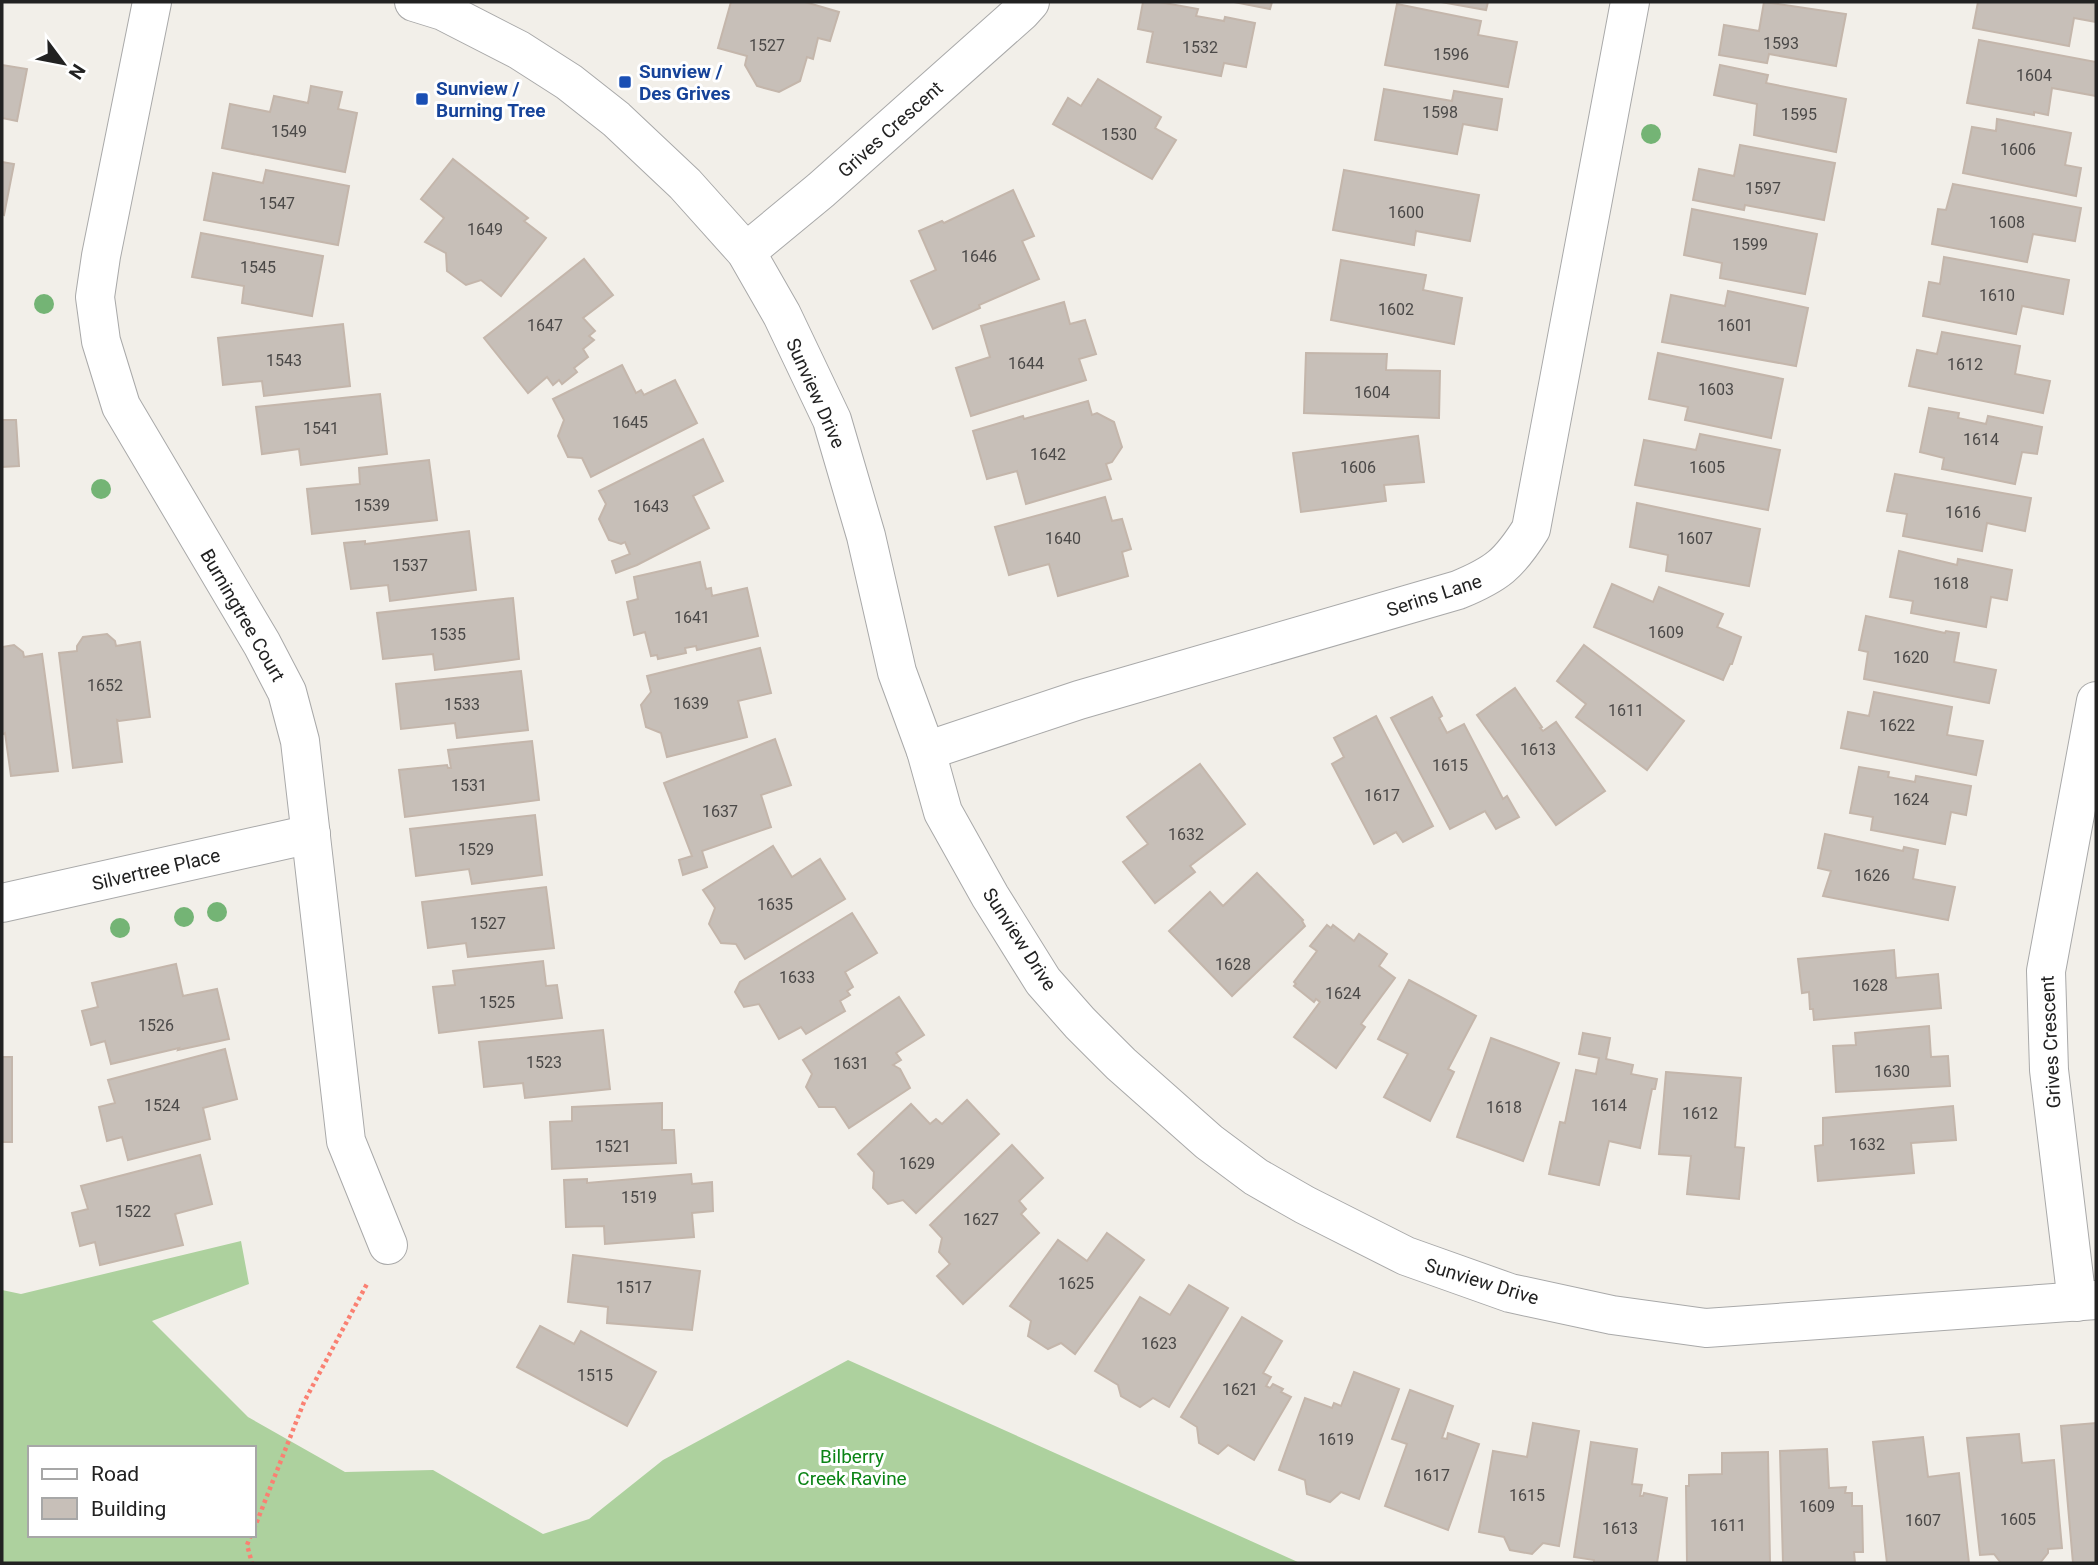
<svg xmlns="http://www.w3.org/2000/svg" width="2098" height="1565" font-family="Roboto,sans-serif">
<rect width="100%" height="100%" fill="#f2efe9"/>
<path fill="#add19e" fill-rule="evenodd" d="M241,1241L249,1284L152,1321L248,1417L345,1472L433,1470L543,1534L589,1519L663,1460L848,1360L1300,1563H2V1290L21,1294ZM30,1448H254V1535H30Z"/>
<g fill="#c7bfb8" stroke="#c4b6ab" stroke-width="2">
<path d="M731,2H805L839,12L830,41L818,38L813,59L807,57L800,81L779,92L757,86L745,65L747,56L718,48Z"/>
<path d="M1143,2H1159L1198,9L1196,16L1224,21L1225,17L1255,23L1246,67L1224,63L1221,76L1147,62L1153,32L1138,29Z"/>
<path d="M1234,2H1272L1270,9Z"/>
<path d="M1441,2H1488L1486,10Z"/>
<path d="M1764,2L1846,14L1836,66L1769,54L1767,63L1719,55L1724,25L1759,31Z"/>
<path d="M1978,2H2096V22L2074,18L2069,46L1973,28Z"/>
<path d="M1397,4L1481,21L1478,35L1517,42L1508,87L1385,65Z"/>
<path d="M1979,40L2096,62V96L2052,88L2048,115L2034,112V115L1967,103Z"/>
<path d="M2,65L27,69L17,121L2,118Z"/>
<path d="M1720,65L1768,75L1766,83L1846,99L1836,152L1754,135L1757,104L1714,95Z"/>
<path d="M1098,79L1161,117L1155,128L1176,140L1152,179L1053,124L1068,98L1081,106Z"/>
<path d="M311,86L342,92L338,109L357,113L345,172L222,148L230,104L270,112L274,96L308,103Z"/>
<path d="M1384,89L1452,101L1454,91L1502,99L1497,130L1463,124L1457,154L1375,140Z"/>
<path d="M1997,119L2071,133L2065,165L2081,168L2076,196L1963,173L1972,127L1996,131Z"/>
<path d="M1740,145L1835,163L1824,220L1745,205L1744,210L1693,200L1699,169L1734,176Z"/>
<path d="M453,159L528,218L524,221L546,238L501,296L481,280L466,285L447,271L446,253L425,242L444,218L421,199Z"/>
<path d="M2,162L14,164L4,215L2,214Z"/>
<path d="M266,170L349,186L338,245L204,220L213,173L263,183Z"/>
<path d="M1344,170L1479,195L1470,241L1416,231L1414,245L1333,230Z"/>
<path d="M1953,184L2081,208L2075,241L2033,234L2027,262L1932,244L1938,209L1946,210Z"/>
<path d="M1013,190L1034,236L1022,241L1039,279L979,305L980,308L933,329L911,281L936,270L919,231L942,221L944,223Z"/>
<path d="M1692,209L1817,234L1805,294L1720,278L1722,263L1684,255Z"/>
<path d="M201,233L323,256L312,316L242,303L244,286L192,277Z"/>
<path d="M1944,257L2069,280L2063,314L2022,306L2016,334L1923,316L1929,282L1940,284Z"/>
<path d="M584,259L613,295L583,318L595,331L589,336L594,340L583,349L588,357L574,368L577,372L562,384L559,380L553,385L547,377L528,393L484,338Z"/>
<path d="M1341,260L1426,275L1423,290L1462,298L1454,344L1331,320Z"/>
<path d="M1728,291L1808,308L1796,366L1662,342L1671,295L1725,306Z"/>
<path d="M1064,302L1070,324L1085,320L1096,354L1079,359L1086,380L971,416L956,368L990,357L981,326Z"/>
<path d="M343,324L350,386L264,396L262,381L223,385L218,338Z"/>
<path d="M1942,332L2020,346L2015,374L2050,381L2043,413L1909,386L1917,350L1937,354Z"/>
<path d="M1306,353L1387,354L1386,370L1440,371L1439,418L1304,413Z"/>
<path d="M1658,353L1783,379L1771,438L1685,420L1688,407L1649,399Z"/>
<path d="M622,365L636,393L641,390L644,395L675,380L697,423L591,477L582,458L568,457L558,436L564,420L553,399Z"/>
<path d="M380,394L387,454L301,465L299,449L262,454L256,407Z"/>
<path d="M1088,401L1092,415L1097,413L1114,422L1122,447L1112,462L1106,464L1111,479L1026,504L1017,471L987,479L973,431L1023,416L1024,419Z"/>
<path d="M1929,408L1959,413L1958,418L1986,424L1988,416L2042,427L2037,454L2022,452L2015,484L1942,469L1944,458L1920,452Z"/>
<path d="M2,420H16L19,466L2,467Z"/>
<path d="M1700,434L1780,450L1768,510L1635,485L1644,440L1696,450Z"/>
<path d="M1418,436L1424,482L1384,485L1386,501L1301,512L1293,453Z"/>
<path d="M703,439L723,481L693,496L709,528L637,565L616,573L612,561L630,554L625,542L621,544L609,540L599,519L606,504L599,491Z"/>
<path d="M429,460L437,520L312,534L307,489L360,484L359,468Z"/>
<path d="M1895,474L2031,498L2025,531L1987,523L1982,551L1903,536L1907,514L1887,511Z"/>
<path d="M1105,497L1112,521L1122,519L1131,549L1122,552L1128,576L1058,596L1049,564L1009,575L995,527Z"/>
<path d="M1637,503L1760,529L1749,586L1666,571L1668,555L1630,547Z"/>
<path d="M469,531L476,590L390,601L388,585L351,589L344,543L365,541V544Z"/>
<path d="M1899,551L1957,565L1958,559L2012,570L2007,600L1991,597L1986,627L1911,613L1913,601L1890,597Z"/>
<path d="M700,562L706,589L711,588L712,596L747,588L758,636L697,650L696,646L685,648L686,653L658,659L657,655L651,656L645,632L634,635L627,602L638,599L634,577Z"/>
<path d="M1612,584L1653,602L1659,587L1723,614L1717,627L1741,637L1732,664H1730L1723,680L1594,627Z"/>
<path d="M513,598L519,659L435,670L433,654L383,659L377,613Z"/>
<path d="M1866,616L1945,633L1946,631L1959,633L1954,662L1996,670L1989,703L1864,679L1868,652L1859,650Z"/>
<path d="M107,634L115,641L116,646L140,642L150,717L119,721L117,720L122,762L73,768L59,653L77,651V646L83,637Z"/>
<path d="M14,645L23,652L24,657L42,654L58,771L11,776L5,733L2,735V647Z"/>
<path d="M1584,645L1684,721L1647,770L1576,717L1586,704L1557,681Z"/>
<path d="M760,648L771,693L738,701L747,737L667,757L661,733L646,727L641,705L651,692L647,676Z"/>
<path d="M521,671L528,730L457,738L455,723L401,729L396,684Z"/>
<path d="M1515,688L1542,727L1540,728L1543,731L1556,722L1605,791L1556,825L1477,715Z"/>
<path d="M1874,692L1952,707L1947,735L1983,741L1976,775L1841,748L1848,712L1869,716Z"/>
<path d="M1432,697L1442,716L1439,718L1447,733L1464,724L1503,799L1507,796L1519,817L1496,829L1485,811L1450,829L1391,718Z"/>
<path d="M1376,716L1433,826L1403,842L1396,832L1374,844L1332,764L1344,757L1334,738Z"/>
<path d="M775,739L791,785L761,795L771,827L702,851L707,867L683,875L679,860L692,856L664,783Z"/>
<path d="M532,741L539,800L405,817L399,770L447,765L448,768H451L448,750Z"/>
<path d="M1200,764L1245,824L1190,866L1195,872L1155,903L1123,862L1148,844L1127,817Z"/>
<path d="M1859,767L1889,772L1888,777L1915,782L1916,776L1971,786L1966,815L1951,812L1945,844L1871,830L1873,817L1850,813Z"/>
<path d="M535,815L542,875L472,884L469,869L416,876L410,829Z"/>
<path d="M1825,834L1903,851L1904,847L1918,850L1913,879L1955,887L1948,920L1823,896L1831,871L1818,868Z"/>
<path d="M773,846L792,877L820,859L845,899L745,959L736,944L721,943L709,924L715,908L703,890Z"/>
<path d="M1257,873L1303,920L1302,921L1305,926L1232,996L1169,931L1210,892L1223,906Z"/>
<path d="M546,887L554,948L468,957L466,943L428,948L422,902Z"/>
<path d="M852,913L877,953L845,972L853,987L847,991L850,995L840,1001L845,1011L806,1034L801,1027L779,1039L759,1004L744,1007L735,992L740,982Z"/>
<path d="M1327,925L1331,928L1333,925L1354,941L1359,934L1387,954L1379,966L1395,978L1361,1024L1365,1027L1336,1068L1294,1037L1320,1002L1316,999L1314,1002L1294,986L1296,984L1294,982L1317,951L1310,946Z"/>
<path d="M1894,950L1896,978L1938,974L1941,1008L1814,1020L1813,1009H1810L1809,992L1802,993L1798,959Z"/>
<path d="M543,961L546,986L557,985L562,1018L439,1033L433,987L455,985L453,971Z"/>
<path d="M176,964L183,996L217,989L229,1039L178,1050L179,1048L111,1064L105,1041L91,1045L82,1011L98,1007L92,983Z"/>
<path d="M1409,980L1476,1016L1448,1069L1454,1072L1430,1121L1384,1097L1408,1054L1378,1039Z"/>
<path d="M899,997L924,1035L896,1053L901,1060L893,1065L900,1069L910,1088L849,1128L835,1107H819L806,1087L812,1074L803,1060Z"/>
<path d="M1929,1026L1931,1057L1948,1056L1950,1086L1836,1092L1833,1046L1856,1045L1855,1033Z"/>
<path d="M603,1030L610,1089L525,1098L523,1083L484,1087L479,1042Z"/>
<path d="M1583,1033L1610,1038L1606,1059L1633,1065L1631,1074L1657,1079L1655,1089H1652L1640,1148L1609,1141L1599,1185L1549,1174L1560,1122L1565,1123L1576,1070L1596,1074L1599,1058L1579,1054Z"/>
<path d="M1491,1038L1559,1063L1523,1161L1457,1137Z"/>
<path d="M225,1049L237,1099L203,1108L210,1139L128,1160L122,1137L107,1141L99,1107L115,1103L108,1080Z"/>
<rect x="2" y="1057" width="10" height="85"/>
<path d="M1666,1072L1741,1078L1735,1147L1744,1148L1739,1199L1687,1194L1691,1156L1659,1154Z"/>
<path d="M967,1100L999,1134L916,1213L903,1200L888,1204L873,1188L874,1172L858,1154L911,1104L930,1124L936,1119L942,1124Z"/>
<path d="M662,1103V1130H674L676,1163L552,1169L550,1122L572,1121V1107Z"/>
<path d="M1953,1106L1956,1140L1911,1143L1914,1173L1818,1181L1815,1146L1823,1145V1118Z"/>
<path d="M1012,1145L1043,1178L1019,1201L1026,1209L1021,1214L1039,1233L963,1304L937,1276L950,1264L939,1252L942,1238L930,1225Z"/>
<path d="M200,1155L212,1204L175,1214L183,1245L100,1265L95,1242L80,1246L72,1213L88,1209L81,1186Z"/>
<path d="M691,1174L692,1184L712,1182L713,1211L692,1213L694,1237L605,1244L604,1226L566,1227L564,1180L587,1179V1183Z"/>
<path d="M1107,1233L1144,1260L1075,1354L1061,1343L1048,1349L1028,1336L1031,1321L1010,1306L1058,1240L1087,1261Z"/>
<path d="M573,1255L700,1271L692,1330L607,1323L608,1307L568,1302Z"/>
<path d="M1189,1285L1228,1308L1169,1407L1153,1398L1140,1407L1121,1396L1118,1385L1095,1371L1140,1297L1170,1315Z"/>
<path d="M1242,1317L1282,1341L1263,1373L1271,1377L1266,1386L1270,1388L1273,1384L1283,1389L1281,1392L1291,1397L1254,1460L1228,1445L1218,1454L1199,1443L1197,1427L1181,1417Z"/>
<path d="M540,1326L574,1344L581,1331L656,1372L627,1426L517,1367Z"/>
<path d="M1354,1372L1399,1389L1359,1499L1341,1492L1330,1502L1307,1494L1305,1480L1279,1470L1305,1398L1332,1408L1334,1403L1341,1406Z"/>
<path d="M1410,1390L1453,1406L1442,1438L1447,1439L1448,1433L1479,1444L1448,1530L1385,1506L1407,1444L1392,1439Z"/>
<path d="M1533,1423L1579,1431L1559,1546L1543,1543L1532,1554L1510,1550L1504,1537L1479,1532L1493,1451L1527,1457Z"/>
<path d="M2096,1423V1563H2073L2061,1426Z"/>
<path d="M2019,1434L2022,1463L2054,1460L2062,1548L2048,1549V1553L2040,1563H2001L1994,1554L1980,1555L1967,1438Z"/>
<path d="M1923,1437L1928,1477L1959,1473L1969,1563H1887L1873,1442Z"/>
<path d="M1591,1442L1637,1449L1632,1484L1642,1485L1640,1496H1643L1644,1493L1667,1498L1657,1563H1594V1560L1574,1557Z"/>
<path d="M1827,1449L1829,1488L1846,1487L1845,1493H1852V1506H1862L1863,1552H1854L1855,1563H1783L1780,1451Z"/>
<path d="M1768,1452L1770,1563H1687L1686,1486H1689V1475L1722,1474V1453Z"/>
</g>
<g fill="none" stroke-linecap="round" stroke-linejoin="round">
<g stroke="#a9a9a9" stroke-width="40">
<g id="minor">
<path d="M152,2L101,256L95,297L101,341L121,406L262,644L287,692L300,741L346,1141L388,1245"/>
<path d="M746,252L821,190L1021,12L1030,2"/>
<path d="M926,751L1079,700L1458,590C1497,574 1509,564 1531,529L1630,2"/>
<path d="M2,903L311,834"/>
<path d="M2077,1302L2049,1070L2046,971L2096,701"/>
</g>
</g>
<g stroke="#a9a9a9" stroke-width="40">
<path id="tertiary" d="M414,2L443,11L519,50L569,82L616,119L685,184L746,252L782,315L832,420L866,536L897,672L926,751L943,812L990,896L1043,981L1080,1023L1121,1064L1209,1142L1256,1177L1305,1205L1406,1256L1510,1293L1612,1315L1706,1328L2096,1300"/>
</g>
<g stroke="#fa8072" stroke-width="4.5" stroke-dasharray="3.5 3.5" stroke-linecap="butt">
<path d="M254,1529L304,1402L368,1282"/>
<path d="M251,1535L247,1545L252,1563"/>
</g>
<use href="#minor" stroke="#fff" stroke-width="38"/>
<use href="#tertiary" stroke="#fff" stroke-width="38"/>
</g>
<g fill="#74b475">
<circle cx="1651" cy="134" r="10"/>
<circle cx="44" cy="304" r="10"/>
<circle cx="101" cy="489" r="10"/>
<circle cx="217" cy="912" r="10"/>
<circle cx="184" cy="917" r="10"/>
<circle cx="120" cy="928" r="10"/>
</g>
<g fill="#1a4fb4" stroke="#fff" stroke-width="2.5">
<rect x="618" y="75" width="14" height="14" rx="3.5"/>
<rect x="415" y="92" width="14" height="14" rx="3.5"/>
</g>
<g text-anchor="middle" stroke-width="6" stroke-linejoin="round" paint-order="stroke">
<g font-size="16" fill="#4b4948">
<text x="1781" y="49">1593</text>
<text x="767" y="51">1527</text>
<text x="1200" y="53">1532</text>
<text x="1451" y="60">1596</text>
<text x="2034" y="81">1604</text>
<text x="1440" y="118">1598</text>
<text x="1799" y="120">1595</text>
<text x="289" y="137">1549</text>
<text x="1119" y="140">1530</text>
<text x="2018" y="155">1606</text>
<text x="1763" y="194">1597</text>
<text x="277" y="209">1547</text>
<text x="1406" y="218">1600</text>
<text x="2007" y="228">1608</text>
<text x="485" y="235">1649</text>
<text x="1750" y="250">1599</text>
<text x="979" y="262">1646</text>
<text x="258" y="273">1545</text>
<text x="1997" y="301">1610</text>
<text x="1396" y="315">1602</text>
<text x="545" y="331">1647</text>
<text x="1735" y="331">1601</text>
<text x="284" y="366">1543</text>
<text x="1026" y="369">1644</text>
<text x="1965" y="370">1612</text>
<text x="1716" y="395">1603</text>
<text x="1372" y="398">1604</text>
<text x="630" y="428">1645</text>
<text x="321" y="434">1541</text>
<text x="1981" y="445">1614</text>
<text x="1048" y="460">1642</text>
<text x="1358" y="473">1606</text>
<text x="1707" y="473">1605</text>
<text x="372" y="511">1539</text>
<text x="651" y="512">1643</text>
<text x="1963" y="518">1616</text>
<text x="1063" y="544">1640</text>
<text x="1695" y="544">1607</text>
<text x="410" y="571">1537</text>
<text x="1951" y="589">1618</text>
<text x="692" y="623">1641</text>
<text x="1666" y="638">1609</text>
<text x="448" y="640">1535</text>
<text x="1911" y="663">1620</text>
<text x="105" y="691">1652</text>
<text x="691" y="709">1639</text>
<text x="462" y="710">1533</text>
<text x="1626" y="716">1611</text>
<text x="1897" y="731">1622</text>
<text x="1538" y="755">1613</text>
<text x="1450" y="771">1615</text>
<text x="469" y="791">1531</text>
<text x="1382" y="801">1617</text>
<text x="1911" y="805">1624</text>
<text x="720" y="817">1637</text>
<text x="1186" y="840">1632</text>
<text x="476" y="855">1529</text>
<text x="1872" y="881">1626</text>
<text x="775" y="910">1635</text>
<text x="488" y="929">1527</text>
<text x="1233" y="970">1628</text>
<text x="797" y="983">1633</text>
<text x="1870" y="991">1628</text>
<text x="1343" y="999">1624</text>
<text x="497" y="1008">1525</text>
<text x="156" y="1031">1526</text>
<text x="544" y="1068">1523</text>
<text x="851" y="1069">1631</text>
<text x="1892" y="1077">1630</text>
<text x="162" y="1111">1524</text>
<text x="1609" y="1111">1614</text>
<text x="1504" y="1113">1618</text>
<text x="1700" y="1119">1612</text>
<text x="1867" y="1150">1632</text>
<text x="613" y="1152">1521</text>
<text x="917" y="1169">1629</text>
<text x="639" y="1203">1519</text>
<text x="133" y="1217">1522</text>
<text x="981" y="1225">1627</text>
<text x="1076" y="1289">1625</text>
<text x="634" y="1293">1517</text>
<text x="1159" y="1349">1623</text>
<text x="595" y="1381">1515</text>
<text x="1240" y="1395">1621</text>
<text x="1336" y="1445">1619</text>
<text x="1432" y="1481">1617</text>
<text x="1527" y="1501">1615</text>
<text x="1817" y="1512">1609</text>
<text x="2018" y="1525">1605</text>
<text x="1923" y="1526">1607</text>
<text x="1728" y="1531">1611</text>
<text x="1620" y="1534">1613</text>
</g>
<g font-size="19" font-weight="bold" fill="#164399" stroke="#fff" text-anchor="start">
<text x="639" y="78">Sunview /<tspan x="639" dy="22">Des Grives</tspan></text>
<text x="436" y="95">Sunview /<tspan x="436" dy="22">Burning Tree</tspan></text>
</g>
<g font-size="19" fill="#222" stroke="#fff">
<text transform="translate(890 129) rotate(-42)" y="7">Grives Crescent</text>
<text transform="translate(816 393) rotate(66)" y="7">Sunview Drive</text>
<text transform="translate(1434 595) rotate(-18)" y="7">Serins Lane</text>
<text transform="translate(243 615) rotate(60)" y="7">Burningtree Court</text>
<text transform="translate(156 869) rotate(-13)" y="7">Silvertree Place</text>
<text transform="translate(1020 939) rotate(57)" y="7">Sunview Drive</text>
<text transform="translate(2050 1042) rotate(-93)" y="7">Grives Crescent</text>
<text transform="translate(1482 1281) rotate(17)" y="7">Sunview Drive</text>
</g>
<g font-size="19" fill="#0c8416" stroke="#fff">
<text x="852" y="1463">Bilberry<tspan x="852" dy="22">Creek Ravine</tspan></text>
</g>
</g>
<rect width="2098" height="1565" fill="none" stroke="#222222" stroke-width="7"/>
<rect x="28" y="1446" width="228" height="91" fill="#ffffff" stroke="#a7a7a7" stroke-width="2"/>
<rect x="42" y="1469" width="35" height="10" fill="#ffffff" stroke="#a7a7a7" stroke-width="2"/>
<text x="91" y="1481" font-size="21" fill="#222222">Road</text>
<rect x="42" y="1498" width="35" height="21" fill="#c7bfb8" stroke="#a7a7a7" stroke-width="2"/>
<text x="91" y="1516" font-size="21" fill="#222222">Building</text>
<g transform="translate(63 63) rotate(122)" stroke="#ffffff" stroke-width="5" paint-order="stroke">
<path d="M0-5L12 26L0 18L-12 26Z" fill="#222222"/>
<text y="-10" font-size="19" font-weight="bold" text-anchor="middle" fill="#222222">N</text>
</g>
</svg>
